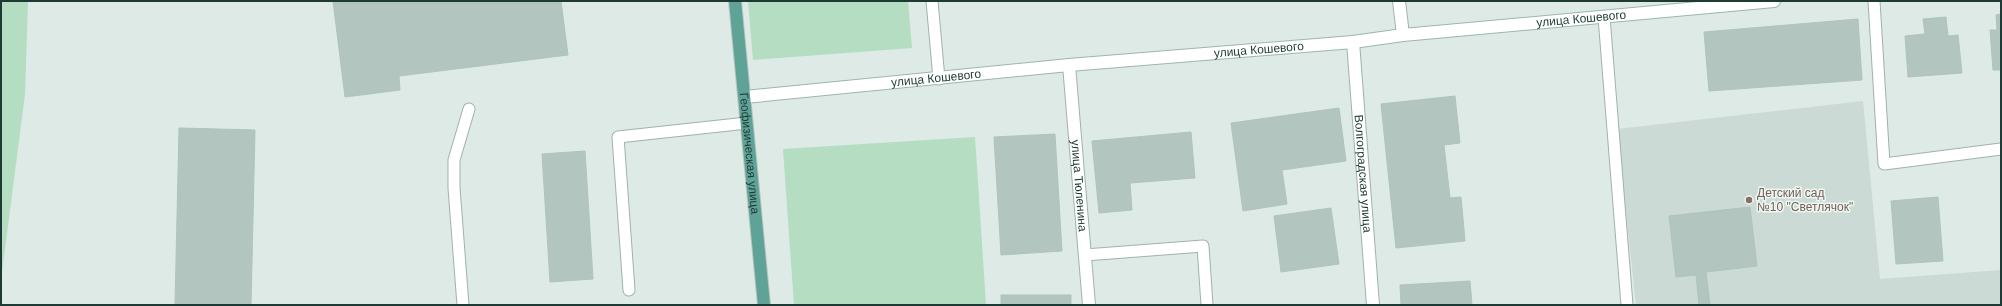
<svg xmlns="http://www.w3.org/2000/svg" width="2002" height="306" font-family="Helvetica,sans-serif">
<rect width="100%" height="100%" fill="#ddeae5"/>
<path fill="#cbdad4" d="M1863,101L1880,279L2001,270V305H1636L1617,129Z"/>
<g fill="#b4ddc2">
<path d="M1,1H28L25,94L1,280Z"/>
<path d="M748,1H908L912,48L753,60Z"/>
<path d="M975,137L986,305H794L783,149Z"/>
</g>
<g fill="#b2c5be" stroke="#afc4bd">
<path d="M333,1H561L568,55L399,76L400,90L345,97Z"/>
<path d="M2001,14V70H1993L1990,30H1997L1996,15Z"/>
<path d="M1946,17L1948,36L1958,35L1962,73L1908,77L1905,36L1925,34L1923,19Z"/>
<path d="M1858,19L1862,80L1709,91L1704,32Z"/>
<path d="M1455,96L1460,143L1444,145L1450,198L1461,197L1465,241L1396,248L1381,104Z"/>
<path d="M1339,108L1346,161L1282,170L1287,204L1243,211L1231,123Z"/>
<path d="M179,128L255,130L251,305H175Z"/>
<path d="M1191,132L1195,178L1130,183L1132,210L1099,213L1092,141Z"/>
<path d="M1055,134L1062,251L1001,255L994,137Z"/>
<path d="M585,151L593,279L550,282L542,154Z"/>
<path d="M1938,197L1943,261L1896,264L1891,201Z"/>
<path d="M1750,207L1757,266L1706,272L1710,305H1699L1696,275L1676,277L1669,216Z"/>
<path d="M1331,208L1339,264L1281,272L1274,216Z"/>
<path d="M1470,281L1472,305H1401L1400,285Z"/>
<rect x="1001" y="295" width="70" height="10"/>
</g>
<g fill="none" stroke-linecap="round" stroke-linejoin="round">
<g stroke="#a0b2ac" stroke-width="13">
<g id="lane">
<path d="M932,1L939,79"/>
<path d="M1874,1L1884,164L2001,149"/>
<path d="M1604,17L1627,305"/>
<path d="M1085,255L1203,246L1207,305"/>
<path d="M629,290L618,137L747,123"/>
<path d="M463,305L454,188V160L469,109"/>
</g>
</g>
<g stroke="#a0b2ac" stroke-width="14">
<g id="street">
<path d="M1399,1L1403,35"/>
<path id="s1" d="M1353,42L1373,305"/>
<path id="s2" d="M1069,65L1089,305"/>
</g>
</g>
<g stroke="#9cb6ae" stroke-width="14">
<g id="secondary">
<path id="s3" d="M745,97L1069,65L1353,42L1403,35L1774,1"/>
</g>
</g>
<g stroke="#bcc4c2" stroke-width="14">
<g id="primary">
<path id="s4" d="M735,1L764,305"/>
</g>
</g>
<use href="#lane" stroke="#fff" stroke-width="11"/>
<use href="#street" stroke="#fff" stroke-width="12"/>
<use href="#secondary" stroke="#fff" stroke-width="12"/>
<use href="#primary" stroke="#5fa296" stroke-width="12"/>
</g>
<circle fill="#8d6e63" stroke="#edf7f3" stroke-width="1.5" cx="1749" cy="200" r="4"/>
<g text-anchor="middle" stroke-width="3" stroke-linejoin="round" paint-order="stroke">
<g font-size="12" fill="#1e3a34" stroke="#edf7f3">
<text dy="4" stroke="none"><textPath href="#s3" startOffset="840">улица Кошевого</textPath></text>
<text dy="4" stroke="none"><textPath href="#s3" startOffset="516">улица Кошевого</textPath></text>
<text dy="4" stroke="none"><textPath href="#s3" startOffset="192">улица Кошевого</textPath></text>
<text dy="4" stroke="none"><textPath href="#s4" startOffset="153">Геофизическая улица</textPath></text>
<text dy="4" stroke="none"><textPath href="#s1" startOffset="132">Волгоградская улица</textPath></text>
<text dy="4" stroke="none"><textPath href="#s2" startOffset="121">улица Тюленина</textPath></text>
</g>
<g font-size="12" fill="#785e54" stroke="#edf7f3" text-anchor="start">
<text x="1757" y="197">Детский сад<tspan x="1757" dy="14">№10 "Светлячок"</tspan></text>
</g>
</g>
<rect width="2002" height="306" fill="none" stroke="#1e3a34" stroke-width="4"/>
</svg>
